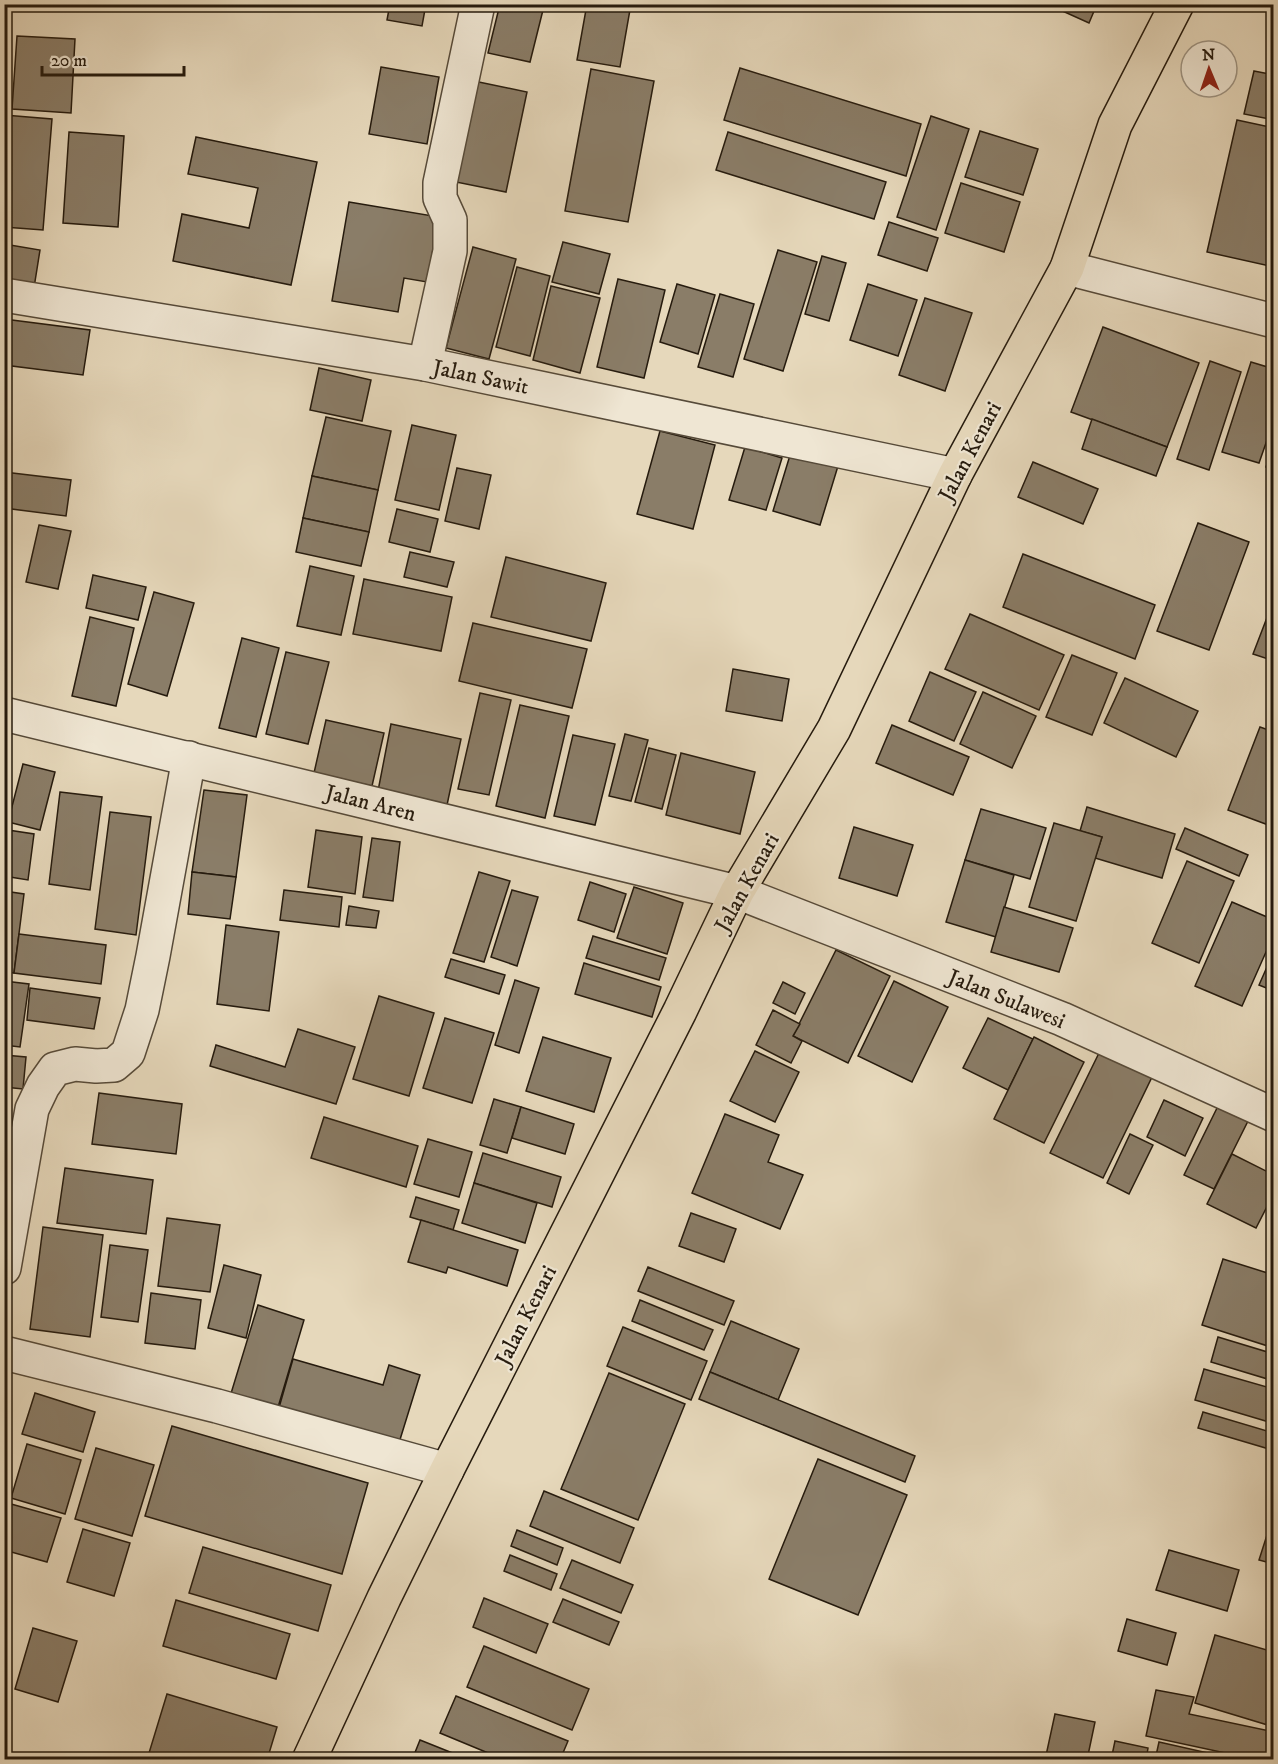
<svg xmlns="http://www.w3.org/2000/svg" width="1278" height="1764" font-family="'IM FELL DW Pica',serif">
<rect width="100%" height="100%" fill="#e6d8bb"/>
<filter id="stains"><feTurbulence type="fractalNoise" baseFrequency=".00333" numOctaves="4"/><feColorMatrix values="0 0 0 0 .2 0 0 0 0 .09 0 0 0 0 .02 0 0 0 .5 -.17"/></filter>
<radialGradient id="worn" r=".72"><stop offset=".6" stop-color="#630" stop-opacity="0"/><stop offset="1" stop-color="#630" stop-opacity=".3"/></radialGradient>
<g fill="#8a7d68" stroke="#261b0e" stroke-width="1.5">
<path d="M86,4H179V11Z"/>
<path d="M390,4H426L422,26L387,20Z"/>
<path d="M500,4H518L543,10L530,62L488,53Z"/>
<path d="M587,4H631L620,67L577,60Z"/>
<path d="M1047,4H1097L1089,23Z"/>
<path d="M17,36L75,39L71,113L12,109Z"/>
<path d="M381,67L439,77L427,144L369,134Z"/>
<path d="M740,68L921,124L906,176L724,120Z"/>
<path d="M591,69L654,81L628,222L565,211Z"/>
<path d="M1254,71L1274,75V120L1244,114Z"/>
<path d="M474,81L527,92L506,192L451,181Z"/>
<path d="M4,115L52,119L43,230L4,227Z"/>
<path d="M931,116L969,129L936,230L897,217Z"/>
<path d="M1237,120L1274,128V267L1207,252Z"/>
<path d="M980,131L1038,149L1023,195L965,177Z"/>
<path d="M69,132L124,136L118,227L63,223Z"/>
<path d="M728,132L886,182L874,219L716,170Z"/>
<path d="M196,137L317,162L291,285L173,261L182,214L249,228L258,188L188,174Z"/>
<path d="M961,183L1020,202L1004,252L945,233Z"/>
<path d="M349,202L439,217L427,282L404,278L398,312L332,301Z"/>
<path d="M889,222L938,238L927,271L878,255Z"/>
<path d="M563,242L610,254L599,294L552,282Z"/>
<path d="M4,244L40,250L33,294L4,290Z"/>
<path d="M473,247L516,259L489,359L446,348Z"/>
<path d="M778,250L817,262L783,371L744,359Z"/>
<path d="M822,256L846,263L829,321L805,314Z"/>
<path d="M517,267L550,276L530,356L496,347Z"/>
<path d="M618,279L665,290L644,378L597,367Z"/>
<path d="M677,284L715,295L698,354L660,342Z"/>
<path d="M868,284L917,300L898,356L850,340Z"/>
<path d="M551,286L600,298L580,373L533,360Z"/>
<path d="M720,294L754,304L733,377L698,367Z"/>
<path d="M925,298L972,313L945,391L899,375Z"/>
<path d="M4,319L90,330L83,375L4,365Z"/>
<path d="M1103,327L1199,363L1167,447L1071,412Z"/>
<path d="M1210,361L1241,372L1209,470L1177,459Z"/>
<path d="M1251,362L1274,369V420L1259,463L1222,452Z"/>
<path d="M319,368L371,380L362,421L310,410Z"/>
<path d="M326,417L391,431L378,490L312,476Z"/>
<path d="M1092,419L1167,447L1156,476L1082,449Z"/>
<path d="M412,425L456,435L439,510L395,500Z"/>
<path d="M660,431L715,445L693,529L637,514Z"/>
<path d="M1274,442V469L1266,467Z"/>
<path d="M745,447L782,458L766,510L729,500Z"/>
<path d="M791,452L838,466L820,525L773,511Z"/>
<path d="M1033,462L1098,489L1083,524L1018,497Z"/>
<path d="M457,468L491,475L479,529L445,521Z"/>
<path d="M4,472L71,480L66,516L4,508Z"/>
<path d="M312,476L378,490L369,532L303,518Z"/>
<path d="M397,509L438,519L430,552L389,542Z"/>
<path d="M303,518L369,532L361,566L296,552Z"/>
<path d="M1198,523L1249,542L1209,650L1157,631Z"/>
<path d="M39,525L71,531L58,589L26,582Z"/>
<path d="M410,552L454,562L447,587L404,577Z"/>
<path d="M1023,554L1155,605L1135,659L1003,607Z"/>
<path d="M506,557L606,583L591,641L491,617Z"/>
<path d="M310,566L354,576L341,635L297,626Z"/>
<path d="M93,575L146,587L138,620L86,608Z"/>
<path d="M364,579L452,597L441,651L353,634Z"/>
<path d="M154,592L194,603L167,696L128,684Z"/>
<path d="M970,614L1064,655L1039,710L945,669Z"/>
<path d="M1268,615L1274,617V661L1253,654Z"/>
<path d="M90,617L134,628L116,706L72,696Z"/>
<path d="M473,623L587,649L572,708L459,681Z"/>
<path d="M242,638L279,648L256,737L219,728Z"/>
<path d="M286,652L329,662L308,744L266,734Z"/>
<path d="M1072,655L1117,673L1092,735L1046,717Z"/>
<path d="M733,669L789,679L782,721L726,711Z"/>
<path d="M930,672L976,692L954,741L909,721Z"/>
<path d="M1125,678L1198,711L1176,757L1104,723Z"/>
<path d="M983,692L1036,716L1012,768L960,744Z"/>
<path d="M480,693L511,700L489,795L458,789Z"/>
<path d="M520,705L569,716L545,818L496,806Z"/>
<path d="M326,720L384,733L372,786L314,773Z"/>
<path d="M391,724L461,739L447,805L378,791Z"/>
<path d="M892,725L969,757L953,795L876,763Z"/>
<path d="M1260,727L1274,732V819L1271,826L1228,810Z"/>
<path d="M625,734L648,740L631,801L609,796Z"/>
<path d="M573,735L615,744L595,825L554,816Z"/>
<path d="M649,748L676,755L662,809L635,802Z"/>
<path d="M681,753L755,772L740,834L666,815Z"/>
<path d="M23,764L55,772L40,830L8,822Z"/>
<path d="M204,790L247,795L236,877L192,872Z"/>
<path d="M60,792L102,797L90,890L49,884Z"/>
<path d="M1087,807L1175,834L1162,878L1095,858L1102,837L1080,831Z"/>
<path d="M981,809L1046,828L1030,879L965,860Z"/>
<path d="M110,812L151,817L136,935L95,929Z"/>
<path d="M1054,823L1102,837L1076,921L1029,907Z"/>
<path d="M854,827L913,845L897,896L839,878Z"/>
<path d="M1185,828L1248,855L1239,876L1176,849Z"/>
<path d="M8,830L34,834L28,880L4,876V858Z"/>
<path d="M316,830L362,837L355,894L308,887Z"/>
<path d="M372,838L400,842L393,901L363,897Z"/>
<path d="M965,860L1014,875L996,937L946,922Z"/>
<path d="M1187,861L1234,881L1199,963L1152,943Z"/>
<path d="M192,872L236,877L230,919L188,914Z"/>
<path d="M479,872L510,881L484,962L453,953Z"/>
<path d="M590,882L626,894L614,932L578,920Z"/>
<path d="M634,887L683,903L667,954L617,938Z"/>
<path d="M284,890L342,897L339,927L280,920Z"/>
<path d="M512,890L538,897L517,966L491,957Z"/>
<path d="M4,891L24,894L14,973L4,972Z"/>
<path d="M1232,902L1274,920V934L1242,1006L1195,986Z"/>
<path d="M349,906L379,911L376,928L346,925Z"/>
<path d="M1004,907L1073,928L1059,972L991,952Z"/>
<path d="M226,925L279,932L269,1011L217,1004Z"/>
<path d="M19,934L106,945L101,984L14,973Z"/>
<path d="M593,936L666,958L659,980L586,958Z"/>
<path d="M836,950L890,976L848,1063L793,1036Z"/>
<path d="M1274,951V991L1259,985Z"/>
<path d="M451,959L505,975L499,994L445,977Z"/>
<path d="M584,963L661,987L652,1017L575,994Z"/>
<path d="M515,980L539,988L519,1053L495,1045Z"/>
<path d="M4,981L29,984L20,1047L4,1045Z"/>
<path d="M894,981L948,1007L912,1082L858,1056Z"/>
<path d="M783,982L805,993L795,1014L773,1003Z"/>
<path d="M30,988L100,998L94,1029L27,1020Z"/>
<path d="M379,996L434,1013L409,1096L353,1079Z"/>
<path d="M773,1010L800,1024L793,1036L802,1041L791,1063L756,1045Z"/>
<path d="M445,1018L494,1033L472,1103L423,1088Z"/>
<path d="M988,1018L1033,1039L1008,1090L963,1068Z"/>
<path d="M298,1029L355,1047L336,1104L210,1066L216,1045L285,1067Z"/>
<path d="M543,1037L611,1058L594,1112L526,1091Z"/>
<path d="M1034,1037L1084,1062L1044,1143L994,1119Z"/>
<path d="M755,1051L799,1072L775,1122L730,1101Z"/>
<path d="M1100,1051L1152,1077L1103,1178L1050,1153Z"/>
<path d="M4,1055L26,1057L23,1089L4,1087Z"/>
<path d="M99,1093L182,1104L176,1154L92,1144Z"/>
<path d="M494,1099L521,1107L507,1153L480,1145Z"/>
<path d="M1164,1100L1203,1118L1185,1156L1147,1137Z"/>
<path d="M1220,1102L1250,1117L1214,1189L1184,1175Z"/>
<path d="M521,1107L574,1124L565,1154L512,1138Z"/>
<path d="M725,1114L779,1135L768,1162L803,1175L780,1229L692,1193Z"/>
<path d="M324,1117L418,1146L406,1187L311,1158Z"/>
<path d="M1130,1134L1153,1145L1129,1194L1107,1183Z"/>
<path d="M428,1139L472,1152L459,1197L414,1184Z"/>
<path d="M483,1153L561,1177L552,1207L474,1183Z"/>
<path d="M1232,1154L1274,1175V1193L1256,1228L1207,1204Z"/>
<path d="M65,1168L153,1180L146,1234L57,1223Z"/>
<path d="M474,1183L537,1203L525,1243L462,1223Z"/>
<path d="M416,1197L459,1210L453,1230L410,1217Z"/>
<path d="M691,1213L736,1229L724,1262L679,1246Z"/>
<path d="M167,1218L220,1225L210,1292L158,1286Z"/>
<path d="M421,1220L518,1250L507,1286L448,1267L446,1273L408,1262Z"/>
<path d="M43,1227L103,1235L90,1337L30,1329Z"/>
<path d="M110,1245L148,1250L138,1322L101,1317Z"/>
<path d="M1223,1259L1274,1275V1348L1202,1325Z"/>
<path d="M224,1265L261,1275L246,1338L208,1328Z"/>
<path d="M648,1267L734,1301L724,1325L638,1291Z"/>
<path d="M151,1293L201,1300L195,1349L145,1343Z"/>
<path d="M640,1300L713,1330L704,1350L632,1321Z"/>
<path d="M258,1305L304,1320L276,1414L229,1400Z"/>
<path d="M731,1321L799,1349L778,1400L710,1372Z"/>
<path d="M623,1327L707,1361L691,1400L607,1366Z"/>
<path d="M1218,1337L1274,1354V1381L1211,1362Z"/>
<path d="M293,1359L383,1385L389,1365L420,1375L398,1446L278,1411Z"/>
<path d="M1204,1369L1274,1389V1405L1269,1422L1195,1400Z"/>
<path d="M710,1372L915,1456L905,1482L699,1399Z"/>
<path d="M609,1373L685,1404L638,1520L561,1489Z"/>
<path d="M35,1393L95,1412L83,1452L22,1434Z"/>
<path d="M1203,1412L1274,1433L1269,1449L1198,1428Z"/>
<path d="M172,1426L368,1483L342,1574L145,1516Z"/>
<path d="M27,1444L81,1460L65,1514L11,1498Z"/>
<path d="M96,1448L154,1465L132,1536L75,1519Z"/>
<path d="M818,1459L907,1495L858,1615L769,1579Z"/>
<path d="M544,1491L634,1528L620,1563L530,1526Z"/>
<path d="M4,1502L61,1518L47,1562L4,1550Z"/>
<path d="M1274,1513V1564L1259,1560Z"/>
<path d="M83,1529L130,1543L114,1596L67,1582Z"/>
<path d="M517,1530L563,1548L557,1565L511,1546Z"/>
<path d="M203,1547L331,1585L318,1631L189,1593Z"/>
<path d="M1169,1550L1239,1570L1227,1611L1156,1590Z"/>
<path d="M510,1555L557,1574L551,1590L504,1571Z"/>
<path d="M572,1560L633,1585L621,1613L560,1588Z"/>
<path d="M484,1598L548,1624L536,1653L473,1627Z"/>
<path d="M563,1599L619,1622L609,1645L553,1622Z"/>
<path d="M176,1600L290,1634L276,1679L163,1646Z"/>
<path d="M1127,1619L1176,1633L1167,1665L1118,1651Z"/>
<path d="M33,1628L77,1641L58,1702L15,1689Z"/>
<path d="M1215,1635L1274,1652V1719L1271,1726L1195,1703Z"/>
<path d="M484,1646L589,1689L572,1730L467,1687Z"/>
<path d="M1156,1690L1194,1697L1189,1714L1274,1732V1760H1258L1146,1736Z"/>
<path d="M167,1694L277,1727L267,1760H172L149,1753Z"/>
<path d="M456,1696L568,1741L560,1760H505L440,1733Z"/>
<path d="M1055,1714L1095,1722L1087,1760H1045Z"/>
<path d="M420,1740L470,1760H412Z"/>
<path d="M1115,1741L1148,1748L1146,1760H1111Z"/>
<path d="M1159,1742L1217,1755L1216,1760H1155Z"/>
</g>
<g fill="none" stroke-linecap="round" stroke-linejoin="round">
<g stroke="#564a39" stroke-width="36">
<g id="minor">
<path d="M1067,268L1274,321"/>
<path d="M4,295L425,364L955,475"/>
<path d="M425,364L450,251V220L440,198V183L478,4"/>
<path d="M4,714L737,892L1062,1019L1274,1115"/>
<path d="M4,1268L32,1109L43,1086L55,1069L75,1064L96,1066L114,1065L128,1053L142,1010L153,956L189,758"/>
<path d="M4,1353L217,1406L447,1470"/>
</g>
</g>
<g stroke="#261b0e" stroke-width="36">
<path id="trunk" d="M309,1760L384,1598L447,1470L680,1011L737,892L834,729L955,475L1067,268L1115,125L1177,4"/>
</g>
<use href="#minor" stroke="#efe6d3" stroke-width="33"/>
<use href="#trunk" stroke="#e6d8bb" stroke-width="33"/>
</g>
<g text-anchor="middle" stroke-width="4.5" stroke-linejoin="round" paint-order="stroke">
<g font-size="22" fill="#261b0e" stroke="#efe6d3">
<text transform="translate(481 376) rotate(12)" y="8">Jalan Sawit</text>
<text transform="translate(969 451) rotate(-62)" y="8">Jalan Kenari</text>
<text transform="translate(371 802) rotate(14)" y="8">Jalan Aren</text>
<text transform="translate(746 882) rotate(-61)" y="8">Jalan Kenari</text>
<text transform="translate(1007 998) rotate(22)" y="8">Jalan Sulawesi</text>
<text transform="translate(525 1315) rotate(-63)" y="8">Jalan Kenari</text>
</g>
</g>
<rect width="1278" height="1764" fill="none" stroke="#e6d8bb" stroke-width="24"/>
<rect x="6" y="6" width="1266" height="1752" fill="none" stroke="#261b0e" stroke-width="3"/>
<rect x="12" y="12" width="1254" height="1740" fill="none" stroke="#261b0e" stroke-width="1.5"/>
<g transform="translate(1209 69) rotate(358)"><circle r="28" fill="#efe6d3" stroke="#9f9584" stroke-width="1.5"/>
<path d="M0-4.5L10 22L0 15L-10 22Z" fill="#8f2418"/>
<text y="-9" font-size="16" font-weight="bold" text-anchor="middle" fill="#261b0e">N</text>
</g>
<path d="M42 66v9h142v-9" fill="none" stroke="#261b0e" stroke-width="3"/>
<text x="51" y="66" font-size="18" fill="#261b0e" stroke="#efe6d3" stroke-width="4.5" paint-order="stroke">20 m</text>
<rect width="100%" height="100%" filter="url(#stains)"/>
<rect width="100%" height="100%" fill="url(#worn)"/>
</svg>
